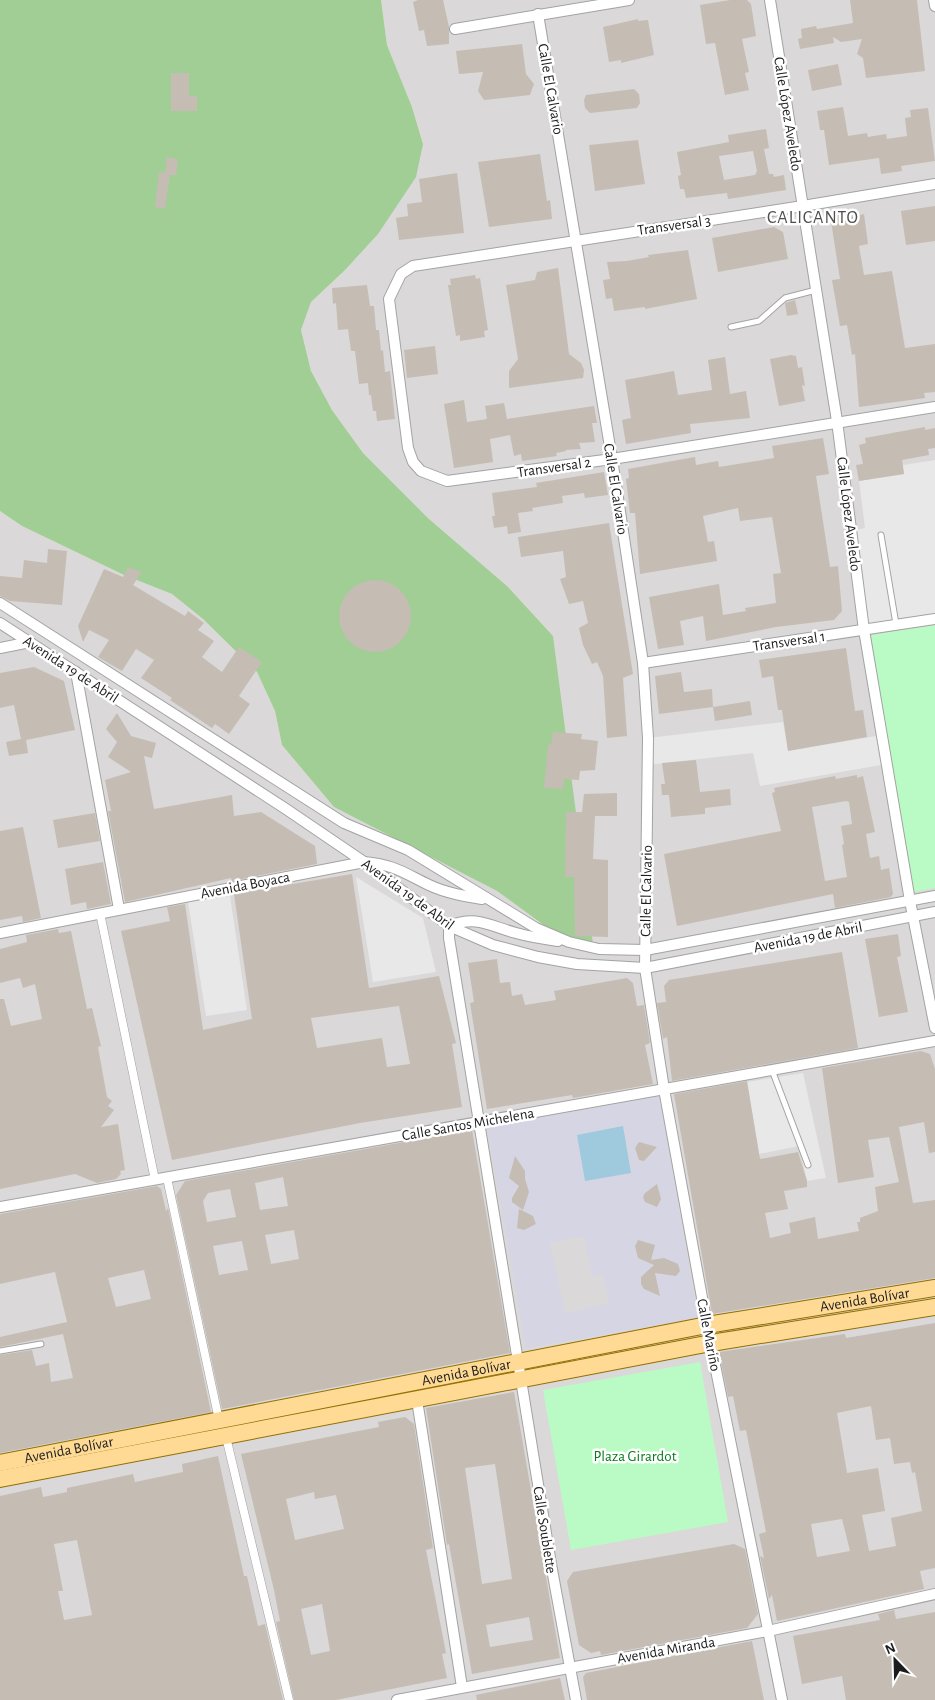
<svg xmlns="http://www.w3.org/2000/svg" width="935" height="1700" font-family="'Alegreya Sans',sans-serif">
<rect width="100%" height="100%" fill="#eeeae0"/>
<path fill="#dad8d8" d="M381,0H935V1700H0V511L22,526L124,575L172,594L203,619L257,672L275,711L282,745L334,807L497,891L563,940L553,636L507,586L429,519L363,453L332,410L311,371L301,330L311,302L344,271L423,143L412,107L387,45Z"/>
<path fill="#a0ce94" d="M0,0H381L387,45L412,107L423,144L416,177L378,234L344,271L311,302L301,330L311,371L332,410L363,453L429,519L507,586L553,636L593,944L564,940L497,891L334,807L282,745L275,711L257,672L203,619L172,594L124,575L22,526L0,511Z"/>
<g fill="#bafbc5">
<path d="M935,625V888L914,892L869,635Z"/>
<path d="M700,1362L728,1522L571,1550L543,1390Z"/>
</g>
<g fill="#e8e8e8">
<path d="M935,460V619L864,630L851,531L865,528L859,481L904,474L903,465Z"/>
<path d="M783,722L788,751L882,735L887,764L760,786L753,753L647,765L648,738Z"/>
<path d="M356,877L423,918L436,972L373,982Z"/>
<path d="M230,896L247,1010L206,1016L188,902Z"/>
<path d="M803,1073L826,1178L807,1181L799,1146L759,1154L747,1082Z"/>
</g>
<path fill="#d6d5e3" fill-rule="evenodd" d="M660,1096L698,1318L526,1348L487,1127ZM584,1236L592,1276L603,1274L609,1304L565,1313L550,1243Z"/>
<path fill="#9fcadd" d="M623,1126L631,1173L585,1181L577,1135Z"/>
<g fill="#c5bdb4" fill-rule="evenodd">
<path d="M418,0H443L449,27V44L427,46L424,30L419,31L413,2Z"/>
<path d="M730,0H747L751,4L756,36L742,39L749,72L745,73L749,90L725,95L715,43L706,44L700,5Z"/>
<path d="M850,0H917L925,71L866,78L863,58L857,54L862,39L841,42L833,37L834,43L800,49L798,39L802,38L801,29L816,26L817,29L853,23Z"/>
<path d="M638,19V21L648,20L654,55L621,63V60L609,62L603,27Z"/>
<path d="M522,44L526,74L534,84L530,95L484,100L478,91L483,72L459,74L456,51Z"/>
<path d="M838,64L842,85L812,91L808,70Z"/>
<path d="M171,73H189V96H197V111H171Z"/>
<path d="M634,89L639,94L640,103L637,108L590,113L585,108L584,100L586,95Z"/>
<path d="M843,107L848,136L867,133L868,137L886,134L887,139L907,136L905,118L911,117L910,110L928,108L935,161L901,166L902,171L881,174L879,158L829,165L824,130H820L817,111Z"/>
<path d="M766,129L769,148L764,149L769,174H773L774,177L784,175L786,190L728,199L727,193L686,198L684,189H680L678,176L681,175L677,152L729,142L728,135ZM753,151L757,171L755,175L724,180L719,156Z"/>
<path d="M638,140L645,184L595,191L589,145Z"/>
<path d="M540,154L547,201L550,200L552,219L489,227L478,162Z"/>
<path d="M167,157L178,159L176,175H170L165,209L155,207L159,172L165,173Z"/>
<path d="M457,173L464,233L399,240L396,218L408,216L407,204L422,202L419,179Z"/>
<path d="M935,206V241L906,245L901,211Z"/>
<path d="M846,212L847,218L864,214L868,244L859,246L864,275L892,271L905,348L935,344V392L924,393L925,398L859,407L855,354L852,355L847,325L840,326L832,280L840,279L830,215Z"/>
<path d="M774,227L783,232L788,259L718,272L712,238Z"/>
<path d="M688,250L697,299L645,309V307L614,311L612,298L606,299L603,280L610,279L607,262L627,261L649,257L648,255Z"/>
<path d="M558,268L569,354L581,363L584,370L583,378L509,388V371L518,359L506,285L535,280L537,272Z"/>
<path d="M475,275L476,279L480,278L488,330L484,331L485,337L460,341V335L456,336L448,285H451L450,279Z"/>
<path d="M367,285L370,306H374L376,330H379L381,351L383,350L385,372L390,371L395,419L377,421L376,411H373L371,395H369L368,383L359,384L355,351H351L348,329L338,330L336,303L333,304L332,288Z"/>
<path d="M795,300L798,314L787,316L785,303Z"/>
<path d="M435,346L438,374L407,378L404,350Z"/>
<path d="M791,355L796,356L798,368L802,367L805,386L802,385L805,401L779,406L770,359Z"/>
<path d="M725,357L730,394L746,391L750,418L690,424L691,433L626,444L622,420L631,418L625,380L674,371L678,395L712,390L708,360Z"/>
<path d="M464,400L467,422L487,419L485,406L504,403L507,419L594,406L597,423H592L595,442L579,443L581,449L566,450V451L556,453L557,456L522,461L521,454L514,456L510,435L490,439L493,462L454,468L444,404Z"/>
<path d="M925,427V430L935,428V448L928,449L929,455L902,460L904,474L859,481L856,465L863,464L859,445L866,443L865,438Z"/>
<path d="M823,438L829,474L816,476L830,567L838,566L842,611L834,620L776,627L706,641L703,616L680,621L684,645L658,649L649,597L719,584L723,615L746,611L745,608L776,603L773,574L781,573L772,517L740,521L738,508L703,516L708,542L714,541L717,561L640,574L635,513H630L626,479L629,478L628,469L695,457L696,465L718,461L719,467L774,458L772,446Z"/>
<path d="M604,472L608,495L585,498L584,493L562,496L563,503L532,508L533,511L518,513L521,532L508,534L507,526L494,528L492,516H495L492,493L537,487L536,483Z"/>
<path d="M609,523L633,674L623,678L627,736L607,738L603,676L597,662L592,664L583,645L579,628L588,623L583,601L569,604L560,579L566,577L563,551L521,557L518,537Z"/>
<path d="M48,549L67,551L62,605L10,601L0,596V576L22,578L24,560L47,563Z"/>
<path d="M128,567L142,572L133,585L185,616L188,611L204,623L198,630L214,641L202,657L222,672L239,647L262,662L239,696L250,704L229,734L215,724L212,728L170,700L172,698L141,678L154,660L136,649L122,671L98,657L109,640L89,630L83,642L78,626L104,569L123,577Z"/>
<circle cx="375" cy="616" r="36"/>
<path d="M846,648L855,711L863,710L867,737L788,751L782,710H778L773,676L762,678L759,660Z"/>
<path d="M34,667L64,681L75,730L26,740L28,753L9,756L6,742L21,739L14,705L0,708V673Z"/>
<path d="M681,672L684,692L712,689L713,707L659,714L655,676Z"/>
<path d="M750,701L752,715L715,721L713,707Z"/>
<path d="M117,713L131,736L156,743L152,758L144,756L154,809L232,795L234,816L261,812L315,846L317,864L232,881L231,878L125,902L108,811H111L105,780L131,772L108,757L117,742L106,729Z"/>
<path d="M553,732L582,734L581,739L598,741L595,770L580,771L579,780L564,779L563,789L544,788L548,744L551,745Z"/>
<path d="M696,760L700,792L730,789L731,805L705,808V814L671,817L669,795H662L661,784H665L662,763Z"/>
<path d="M857,775V778L863,776L875,832L866,834L870,858L879,856L881,870L889,868L893,894L891,897L835,908L833,894L677,926L664,854L781,831L772,793L775,792L774,788L835,776L836,779ZM846,801L849,802L852,824L841,826L844,844L842,845L847,877L825,881L812,807Z"/>
<path d="M617,793V816H595L593,859L608,860V937L575,936L574,877H565L566,812H582L584,794Z"/>
<path d="M95,813L100,841L58,848L53,820Z"/>
<path d="M23,827L41,918L23,922L22,916L0,920V831Z"/>
<path d="M103,862L111,904L87,909L86,902L71,905L65,869Z"/>
<path d="M352,874L369,988L439,976L456,1043L452,1044L462,1107L360,1123L172,1160L121,931L170,921L167,907L185,904L203,1030L252,1019L234,894ZM399,1006L410,1064L387,1067L382,1038L317,1048L311,1018Z"/>
<path d="M58,929L59,933L71,931L87,1009L92,1008L101,1046L98,1047L107,1097L112,1101L108,1106L114,1110L101,1127L118,1124L125,1170L120,1171L121,1174L116,1179L97,1183L75,1174L0,1189V999H4L11,1026L42,1019L35,984L23,988L20,978L0,983V949L27,942L26,935Z"/>
<path d="M898,934L901,956L897,957L908,1012L879,1017L865,939Z"/>
<path d="M842,952L858,1048L672,1081L667,1037L663,1039L657,1003L666,1002L664,986L669,980Z"/>
<path d="M497,959L500,983L510,982L512,996L522,994L525,1005L556,1000L554,991L627,978L633,983L637,1006L644,1005L650,1043L645,1045L653,1084L573,1098L572,1095L487,1109L470,1003L474,1002L468,963Z"/>
<path d="M921,1051L930,1054L935,1069V1152L929,1153L924,1122L899,1127L913,1203L935,1200V1278L712,1314L674,1094L747,1081L760,1159L798,1152L807,1181V1187L784,1191L788,1209L765,1213L770,1238L791,1233L789,1223L815,1217L818,1239L859,1231L857,1222H860V1218L878,1211L875,1187L899,1182L889,1137L868,1140L874,1177L838,1183L822,1068Z"/>
<path d="M472,1130L510,1353L222,1409L176,1195L185,1181ZM283,1177L288,1206L260,1210L255,1183ZM230,1189L236,1217L207,1222L203,1201L208,1193ZM294,1230L299,1259L271,1264L265,1235ZM242,1241L248,1270L219,1275L213,1246Z"/>
<path d="M639,1142L657,1147L644,1161L639,1160L635,1148Z"/>
<path d="M515,1156L525,1171V1179L529,1192L523,1210L512,1202V1198L519,1186L509,1178Z"/>
<path d="M657,1184L661,1199L657,1207L645,1202L643,1197L645,1193Z"/>
<path d="M157,1186L161,1189L166,1211L168,1208L211,1412L0,1453V1355L32,1350L36,1366L49,1363L51,1382L73,1378L63,1334L0,1347V1337L67,1322L55,1272L0,1284V1214ZM144,1270L151,1299L116,1307L108,1278Z"/>
<path d="M519,1209L533,1216L536,1224L524,1230L517,1228Z"/>
<path d="M638,1240L655,1245L651,1260L664,1258L678,1264L680,1271L676,1276L655,1273L660,1296L644,1289L641,1284V1277L654,1265L638,1258L635,1246Z"/>
<path d="M935,1323V1568L920,1571L924,1589L777,1621L772,1595L769,1599L760,1556L764,1558L759,1534L766,1532L746,1430L740,1431L733,1396L728,1397L719,1352L845,1334L846,1338ZM871,1406L876,1440L890,1438L894,1464L910,1462L912,1473L915,1472L922,1511L891,1518L896,1546L869,1551L862,1515L885,1511L878,1468L847,1473L837,1413ZM842,1519L850,1551L817,1557L811,1524Z"/>
<path d="M514,1392L560,1658L472,1674L449,1544L447,1545L426,1408ZM495,1464L512,1579L482,1584L465,1468ZM529,1617L533,1640L490,1647L486,1625Z"/>
<path d="M405,1417L414,1424L433,1548L426,1550L446,1653L442,1654L447,1678L336,1700H294L276,1622L280,1621L274,1590L241,1454L379,1427L378,1422ZM314,1492L315,1499L336,1495L344,1529L295,1540L286,1499ZM322,1604L330,1651L311,1655L301,1609Z"/>
<path d="M218,1456L244,1576H247L258,1626L265,1624L283,1700H0V1496L41,1487L43,1497L67,1492V1488L133,1474L135,1482L183,1472L182,1464ZM77,1540L92,1615L64,1620L58,1591H63L54,1544Z"/>
<path d="M734,1544L745,1549L758,1614L747,1628L601,1655L600,1651L591,1653L579,1645L567,1581L573,1572Z"/>
<path d="M894,1610L896,1619L935,1612V1700H846L842,1676L802,1684L793,1636L880,1620L878,1614Z"/>
<path d="M752,1641L764,1700H587L583,1677L586,1673Z"/>
<path d="M560,1678L565,1700H477L476,1695Z"/>
</g>
<g fill="none" stroke-linecap="round" stroke-linejoin="round">
<g stroke="#a3a3a3" stroke-width="7">
<g id="service">
<path d="M731,327L759,321L785,298L816,290"/>
<path d="M881,535L896,624"/>
<path d="M772,1070L808,1165"/>
<path d="M0,1351L41,1344"/>
</g>
</g>
<g stroke="#a3a3a3" stroke-width="9">
<g id="pedestrian">
<path d="M100,913L155,1180"/>
<path d="M167,1178L219,1420"/>
<path d="M226,1437L289,1700"/>
</g>
</g>
<g stroke="#a3a3a3" stroke-width="12">
<g id="minor">
<path d="M770,0L837,421L864,630L910,901L935,1028"/>
<path d="M934,0L935,6"/>
<path d="M538,14L612,459L643,663L648,738L645,968L664,1089L707,1325L782,1700"/>
<path d="M455,29L629,0"/>
<path d="M935,184L803,206L413,266L401,274L389,299L408,448L413,462L421,471L447,481L612,459L935,407"/>
<path d="M0,603L344,823L408,850L536,928L569,942L599,949L645,950L935,896"/>
<path d="M0,623L286,809L364,862L449,926L493,945L538,957L577,964L645,968L935,912"/>
<path d="M0,648L30,642"/>
<path d="M643,663L935,619"/>
<path d="M76,672L119,909"/>
<path d="M0,933L364,862C395,865 402,872 429,885C446,893 464,896 482,899"/>
<path d="M558,941C544,939 530,937 516,933C489,926 478,915 449,926V938L551,1564L576,1700"/>
<path d="M0,1207L935,1041"/>
<path d="M417,1400L462,1687"/>
<path d="M397,1700L768,1631L935,1594"/>
</g>
</g>
<g stroke="#936f00" stroke-width="18">
<g id="primary">
<path id="s1" d="M0,1463L707,1325L935,1288"/>
<path d="M0,1479L711,1343L935,1307"/>
</g>
</g>
<use href="#service" stroke="#fff" stroke-width="5"/>
<use href="#pedestrian" stroke="#fff" stroke-width="8"/>
<use href="#minor" stroke="#fff" stroke-width="10"/>
<use href="#primary" stroke="#feda95" stroke-width="16"/>
</g>
<g text-anchor="middle" stroke-width="5" stroke-linejoin="round" paint-order="stroke">
<g font-size="15" fill="#1c1c1c" stroke="#fff">
<text transform="translate(551 89) rotate(80)" y="5">Calle El Calvario</text>
<text transform="translate(788 114) rotate(81)" y="5">Calle López Aveledo</text>
<text transform="translate(674 225) rotate(-8)" y="5">Transversal 3</text>
<text transform="translate(554 467) rotate(-8)" y="5">Transversal 2</text>
<text transform="translate(616 489) rotate(81)" y="5">Calle El Calvario</text>
<text transform="translate(849 514) rotate(83)" y="5">Calle López Aveledo</text>
<text transform="translate(789 641) rotate(-8)" y="5">Transversal 1</text>
<text transform="translate(71 669) rotate(33)" y="5">Avenida 19 de Abril</text>
<text transform="translate(245 885) rotate(-11)" y="5">Avenida Boyaca</text>
<text transform="translate(646 891) rotate(-89)" y="5">Calle El Calvario</text>
<text transform="translate(408 894) rotate(36)" y="5">Avenida 19 de Abril</text>
<text transform="translate(808 937) rotate(-11)" y="5">Avenida 19 de Abril</text>
<text transform="translate(468 1124) rotate(-10)" y="5">Calle Santos Michelena</text>
<text dy="5" stroke="none"><textPath href="#s1" startOffset="880">Avenida Bolívar</textPath></text>
<text transform="translate(709 1335) rotate(79)" y="5">Calle Mariño</text>
<text dy="5" stroke="none"><textPath href="#s1" startOffset="475">Avenida Bolívar</textPath></text>
<text dy="5" stroke="none"><textPath href="#s1" startOffset="70">Avenida Bolívar</textPath></text>
<text transform="translate(545 1530) rotate(81)" y="5">Calle Soublette</text>
<text transform="translate(666 1650) rotate(-10)" y="5">Avenida Miranda</text>
</g>
<g font-size="15" fill="#087b1b" stroke="#fff">
<text x="635" y="1461">Plaza Girardot</text>
</g>
<g font-size="18" letter-spacing="1" fill="#4f4f4f" stroke="#fff">
<text x="813" y="223">CALICANTO</text>
</g>
</g>
<g transform="translate(895 1660) rotate(337)" stroke="#ffffff" stroke-width="4" paint-order="stroke">
<path d="M0-4L9 19L0 12L-9 19Z" fill="#1c1c1c"/>
<text y="-8" font-size="14" font-weight="bold" text-anchor="middle" fill="#1c1c1c">N</text>
</g>
</svg>
